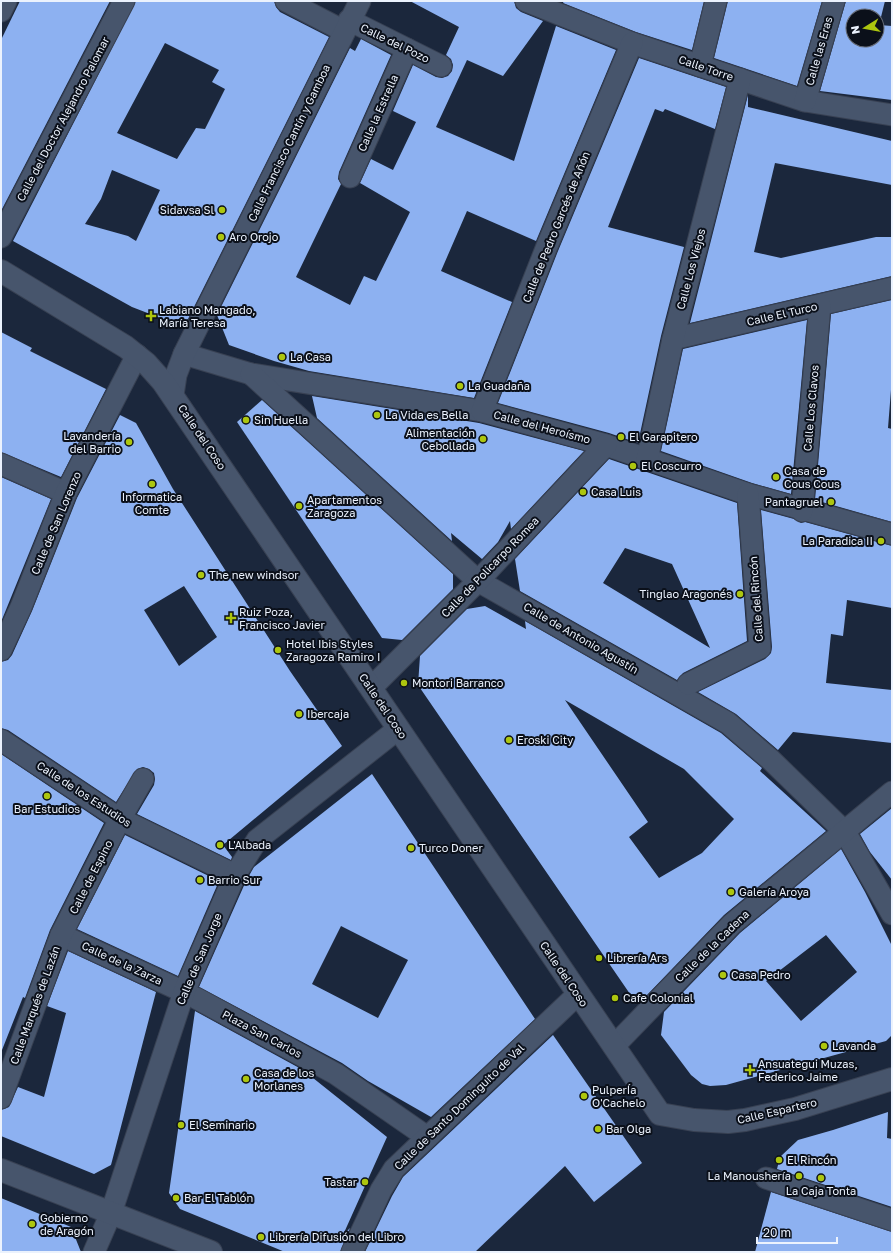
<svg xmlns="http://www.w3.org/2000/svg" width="893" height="1253" font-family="'Golos Text',sans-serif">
<rect width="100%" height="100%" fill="#1b273c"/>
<g fill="#8db1f1" fill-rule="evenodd">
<path d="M20,1H110L1,211V40Z"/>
<path d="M136,1H274L276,7L280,12L329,37L188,319L176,324L132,307L13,241ZM165,43L219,70L212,82L225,89L205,129L196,128L177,159L117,133ZM112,170L160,190L136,241L128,236L85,224L101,199Z"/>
<path d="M410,1H514L516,8L521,12L543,21L503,76L467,60L436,127L514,161L556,26L616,50L536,241L467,211L441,271L512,302L474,398L309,371L274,361L229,345L217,315L350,48L355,51L361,39L391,55L339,172L338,179L341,184L296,277L350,305L364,276L376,281L410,212L360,183L371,159L393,170L416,122L393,111L413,65L436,77L442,78L448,76L452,71L453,65L451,59L446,55L459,27Z"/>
<path d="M564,1H704L692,50L636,32L563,3Z"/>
<path d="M728,1H822L797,86L714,58Z"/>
<path d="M846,1H885L879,25L892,26V100L820,91ZM853,16H877V40H853Z"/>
<path d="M639,58L726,87L715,129L665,109L663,112L655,109L608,227L684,247L661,336L638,443L609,433L498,403L558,251Z"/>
<path d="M748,95V107L892,141V185L775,163L754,252L781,258L876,237H892V276L690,323Z"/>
<path d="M892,300V377L888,428L892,429V522L815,500L831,314Z"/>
<path d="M807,320L791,494L752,483L661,451L683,349Z"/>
<path d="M1,332L32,348L30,351L106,389L61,477L1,452Z"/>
<path d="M312,396L479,423L584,451L511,529L510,521L498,542L482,559L451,533L452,541L317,418Z"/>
<path d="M262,400L453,574V589L402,640L382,638L237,422Z"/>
<path d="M120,415L136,423L173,489L290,671L342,746L223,845L232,857L231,860L137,814L154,785L155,779L154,773L149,769L143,767L137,769L116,802L8,730L1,728V662L8,660L12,655L32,611L77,498ZM184,586L217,637L179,666L144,610Z"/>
<path d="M609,459L737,503L747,641L683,673L677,680L520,591L515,559ZM625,548L672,564L710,648L603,583Z"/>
<path d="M1,477L51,499L1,622Z"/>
<path d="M761,510L794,519L801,523L805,522L892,546V608L847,600L843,636L831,634L826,683L892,690V743L793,732L778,750L736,714L698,692L765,659L771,653L772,647Z"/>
<path d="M485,606L526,629L525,621L721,733L762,768L760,771L826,831L724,915L647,995L630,994L418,685L420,656L467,609ZM565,700L684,769L734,819L702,853L659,878L629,837L648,822Z"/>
<path d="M1,754L104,823L50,930L25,998L23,997L2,1050Z"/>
<path d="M372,774L535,1019L431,1117L368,1081L342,1063L199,987L246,881L254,867ZM341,926L408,960L378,1018L312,984Z"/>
<path d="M892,808V880L870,852L860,834Z"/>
<path d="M125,835L219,881L178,976L77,929Z"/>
<path d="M841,849L865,892L892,946L891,1036L886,1041L726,1085L710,1086L702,1084L691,1075L661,1035L664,1012L740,933ZM826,935L857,972L801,1021L766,981Z"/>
<path d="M68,951L156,992L111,1165L94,1174L1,1136V1110L9,1107L18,1087L44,1097L66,1013L47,1006Z"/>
<path d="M195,1011L303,1070L387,1137L343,1235L350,1228L340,1252H285L180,1209L169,1193Z"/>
<path d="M553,1035L642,1163L594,1202L565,1166L475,1252H365L392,1196L403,1177Z"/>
<path d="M888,1112L887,1138L892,1139V1207L777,1169L780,1157L798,1140L833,1130Z"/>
<path d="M771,1192L892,1232V1252H755Z"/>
<path d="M1,1198L71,1227L81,1252H1Z"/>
</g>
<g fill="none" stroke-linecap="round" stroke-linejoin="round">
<g stroke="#384153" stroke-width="23">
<g id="street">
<path d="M286,1L344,31"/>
<path d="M526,1L632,43L805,101L892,115"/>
<path d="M1,11L6,1"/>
<path d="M349,20L441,66"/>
<path d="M700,66L716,1"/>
<path d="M805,101L834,1"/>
<path d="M350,177L407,49"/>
<path d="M1,237L124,1"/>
<path d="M673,339L892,288"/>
<path d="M184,354L251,374L482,411L606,445L748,494L892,534"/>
<path d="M251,374L478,581L728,723L771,760L845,832L892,914"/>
<path d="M173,395L176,375L184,354L360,1"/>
<path d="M482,411L547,246L632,43"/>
<path d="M647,460L673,339L740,79"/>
<path d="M1,464L66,493"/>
<path d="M802,511L820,305"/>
<path d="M1,650L21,607L66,493L137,355"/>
<path d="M688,684L760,648L748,494"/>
<path d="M371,688L478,581L606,445"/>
<path d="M1,740L120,819L235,875"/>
<path d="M61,935L184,992"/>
<path d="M196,998L336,1074L427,1137"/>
<path d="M614,1046L732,924L892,792"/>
<path d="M1,1098L61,935L120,819L143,779"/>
<path d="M766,1178L892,1220"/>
<path d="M94,1252L111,1213L184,992L235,875L257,840L398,729"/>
<path d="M352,1252L381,1190L394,1169L578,994"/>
</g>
</g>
<g stroke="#384153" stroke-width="24">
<g id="secondary">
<path d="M1,271L126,347L146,363L163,382L660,1114L694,1120L728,1122L745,1120L795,1109L892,1079"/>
<path d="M1,1170L211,1252"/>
</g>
</g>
<use href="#street" stroke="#47556c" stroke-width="21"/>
<use href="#secondary" stroke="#47556c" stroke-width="22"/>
</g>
<g fill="#adc60f" stroke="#0b101a" stroke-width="1.5">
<circle cx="222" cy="210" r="4"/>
<circle cx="221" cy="237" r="4"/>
<path d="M149 310h4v4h4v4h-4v4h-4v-4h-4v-4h4z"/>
<circle cx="282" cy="357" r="4"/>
<circle cx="460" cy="386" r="4"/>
<circle cx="377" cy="415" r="4"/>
<circle cx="246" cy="420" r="4"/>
<circle cx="621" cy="437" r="4"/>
<circle cx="483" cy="439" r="4"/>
<circle cx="129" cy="442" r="4"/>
<circle cx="633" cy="466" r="4"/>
<circle cx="776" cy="477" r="4"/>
<circle cx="152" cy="484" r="4"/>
<circle cx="583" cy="492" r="4"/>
<circle cx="831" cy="502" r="4"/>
<circle cx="299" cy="506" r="4"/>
<circle cx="881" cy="541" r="4"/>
<circle cx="201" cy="575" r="4"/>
<circle cx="740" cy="594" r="4"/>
<path d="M229 612h4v4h4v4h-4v4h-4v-4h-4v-4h4z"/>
<circle cx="278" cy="650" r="4"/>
<circle cx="404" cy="683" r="4"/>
<circle cx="299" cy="714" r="4"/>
<circle cx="509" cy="740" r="4"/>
<circle cx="47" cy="796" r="4"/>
<circle cx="220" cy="845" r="4"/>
<circle cx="411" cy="848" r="4"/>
<circle cx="200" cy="880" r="4"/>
<circle cx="731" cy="892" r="4"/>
<circle cx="599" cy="958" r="4"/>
<circle cx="723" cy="975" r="4"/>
<circle cx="615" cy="998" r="4"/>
<circle cx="824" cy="1046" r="4"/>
<path d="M748 1064h4v4h4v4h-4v4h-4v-4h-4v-4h4z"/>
<circle cx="246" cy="1079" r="4"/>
<circle cx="584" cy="1096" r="4"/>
<circle cx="181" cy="1125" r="4"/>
<circle cx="598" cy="1129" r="4"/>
<circle cx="779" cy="1160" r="4"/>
<circle cx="799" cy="1176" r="4"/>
<circle cx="821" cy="1178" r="4"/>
<circle cx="365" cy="1182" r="4"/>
<circle cx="176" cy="1198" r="4"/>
<circle cx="32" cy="1224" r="4"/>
<circle cx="261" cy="1237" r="4"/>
</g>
<g text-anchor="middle" stroke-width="4" stroke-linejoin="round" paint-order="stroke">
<g font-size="11" fill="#ebf2fd" stroke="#0b101a">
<text transform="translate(395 43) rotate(26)" y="4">Calle del Pozo</text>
<text transform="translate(819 51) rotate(-74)" y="4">Calle las Eras</text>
<text transform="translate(706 68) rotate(19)" y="4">Calle Torre</text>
<text transform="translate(378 113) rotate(-66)" y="4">Calle la Estrella</text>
<text transform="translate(63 119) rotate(-62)" y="4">Calle del Doctor Alejandro Palomar</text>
<text transform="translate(289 143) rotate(-64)" y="4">Calle Francisco Cantín y Gamboa</text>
<text transform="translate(556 227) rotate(-68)" y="4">Calle de Pedro Garcés de Añón</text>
<text transform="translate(691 269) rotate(-75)" y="4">Calle Los Viejos</text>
<text transform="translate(782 314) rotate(-13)" y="4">Calle El Turco</text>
<text transform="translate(811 408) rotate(-85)" y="4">Calle Los Clavos</text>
<text transform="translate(542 427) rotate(15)" y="4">Calle del Heroísmo</text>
<text transform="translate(202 437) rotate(56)" y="4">Calle del Coso</text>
<text transform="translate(56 523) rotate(-67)" y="4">Calle de San Lorenzo</text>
<text transform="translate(490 567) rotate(-46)" y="4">Calle de Policarpo Romea</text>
<text transform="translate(756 599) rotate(-94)" y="4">Calle del Rincón</text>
<text transform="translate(581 638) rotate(30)" y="4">Calle de Antonio Agustín</text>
<text transform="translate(383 706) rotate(56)" y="4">Calle del Coso</text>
<text transform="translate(84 794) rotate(33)" y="4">Calle de los Estudios</text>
<text transform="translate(91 877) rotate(-63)" y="4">Calle de Espino</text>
<text transform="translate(712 946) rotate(-44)" y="4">Calle de la Cadena</text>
<text transform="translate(199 959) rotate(-67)" y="4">Calle de San Jorge</text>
<text transform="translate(122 963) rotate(25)" y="4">Calle de la Zarza</text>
<text transform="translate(564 974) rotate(56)" y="4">Calle del Coso</text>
<text transform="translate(35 1005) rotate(-70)" y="4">Calle Marqués de Lazán</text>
<text transform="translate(262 1034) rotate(28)" y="4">Plaza San Carlos</text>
<text transform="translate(459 1107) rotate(-44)" y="4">Calle de Santo Dominguito de Val</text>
<text transform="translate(777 1111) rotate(-13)" y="4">Calle Espartero</text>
</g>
<g font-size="11" fill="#ebf2fd" stroke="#0b101a" text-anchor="start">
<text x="214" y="214" text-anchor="end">Sidavsa Sl</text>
<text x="229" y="241">Aro Orojo</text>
<text x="159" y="314">Labiano Mangado,<tspan x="159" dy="13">María Teresa</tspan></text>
<text x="290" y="361">La Casa</text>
<text x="468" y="390">La Guadaña</text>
<text x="385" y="419">La Vida es Bella</text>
<text x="254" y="424">Sin Huella</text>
<text x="475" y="437" text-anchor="end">Alimentación<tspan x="475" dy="13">Cebollada</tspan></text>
<text x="121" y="440" text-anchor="end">Lavandería<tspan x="121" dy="13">del Barrio</tspan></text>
<text x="629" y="441">El Garapitero</text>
<text x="641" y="470">El Coscurro</text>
<text x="784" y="475">Casa de<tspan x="784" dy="13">Cous Cous</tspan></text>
<text x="591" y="496">Casa Luis</text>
<text x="152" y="501" text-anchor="middle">Informatica<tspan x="152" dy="13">Comte</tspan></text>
<text x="307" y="504">Apartamentos<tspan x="307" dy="13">Zaragoza</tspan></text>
<text x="823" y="506" text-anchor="end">Pantagruel</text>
<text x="873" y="545" text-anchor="end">La Paradica II</text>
<text x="209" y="579">The new windsor</text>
<text x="732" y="598" text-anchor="end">Tinglao Aragonés</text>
<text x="239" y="616">Ruiz Poza,<tspan x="239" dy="13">Francisco Javier</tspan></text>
<text x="286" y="648">Hotel Ibis Styles<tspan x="286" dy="13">Zaragoza Ramiro I</tspan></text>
<text x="412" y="687">Montori Barranco</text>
<text x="307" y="718">Ibercaja</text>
<text x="517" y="744">Eroski City</text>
<text x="47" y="813" text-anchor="middle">Bar Estudios</text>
<text x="228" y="849">L'Albada</text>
<text x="419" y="852">Turco Doner</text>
<text x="208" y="884">Barrio Sur</text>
<text x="739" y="896">Galería Aroya</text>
<text x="607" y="962">Librería Ars</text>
<text x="731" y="979">Casa Pedro</text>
<text x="623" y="1002">Cafe Colonial</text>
<text x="832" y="1050">Lavanda</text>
<text x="758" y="1068">Ansuategui Muzas,<tspan x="758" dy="13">Federico Jaime</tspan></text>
<text x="254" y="1077">Casa de los<tspan x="254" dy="13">Morlanes</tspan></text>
<text x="592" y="1094">PulperÍa<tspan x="592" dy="13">O'Cachelo</tspan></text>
<text x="189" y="1129">El Seminario</text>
<text x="606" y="1133">Bar Olga</text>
<text x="787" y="1164">El Rincón</text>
<text x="791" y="1180" text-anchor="end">La Manoushería</text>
<text x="357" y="1186" text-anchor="end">Tastar</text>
<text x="821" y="1195" text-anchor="middle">La Caja Tonta</text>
<text x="184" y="1202">Bar El Tablón</text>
<text x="40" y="1222">Gobierno<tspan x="40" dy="13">de Aragón</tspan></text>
<text x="269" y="1241">Librería Difusión del Libro</text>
</g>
</g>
<rect width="893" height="1253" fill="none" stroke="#ebf2fd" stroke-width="4"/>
<g transform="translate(865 28) rotate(259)"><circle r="19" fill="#0b101a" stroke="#656a75"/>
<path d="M0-3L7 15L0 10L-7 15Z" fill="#adc60f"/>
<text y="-6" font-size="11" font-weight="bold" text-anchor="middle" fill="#ebf2fd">N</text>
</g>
<path d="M757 1237v6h80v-6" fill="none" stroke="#ebf2fd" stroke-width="2"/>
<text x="763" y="1237" font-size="12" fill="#ebf2fd" stroke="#0b101a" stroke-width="3" paint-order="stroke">20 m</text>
</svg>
